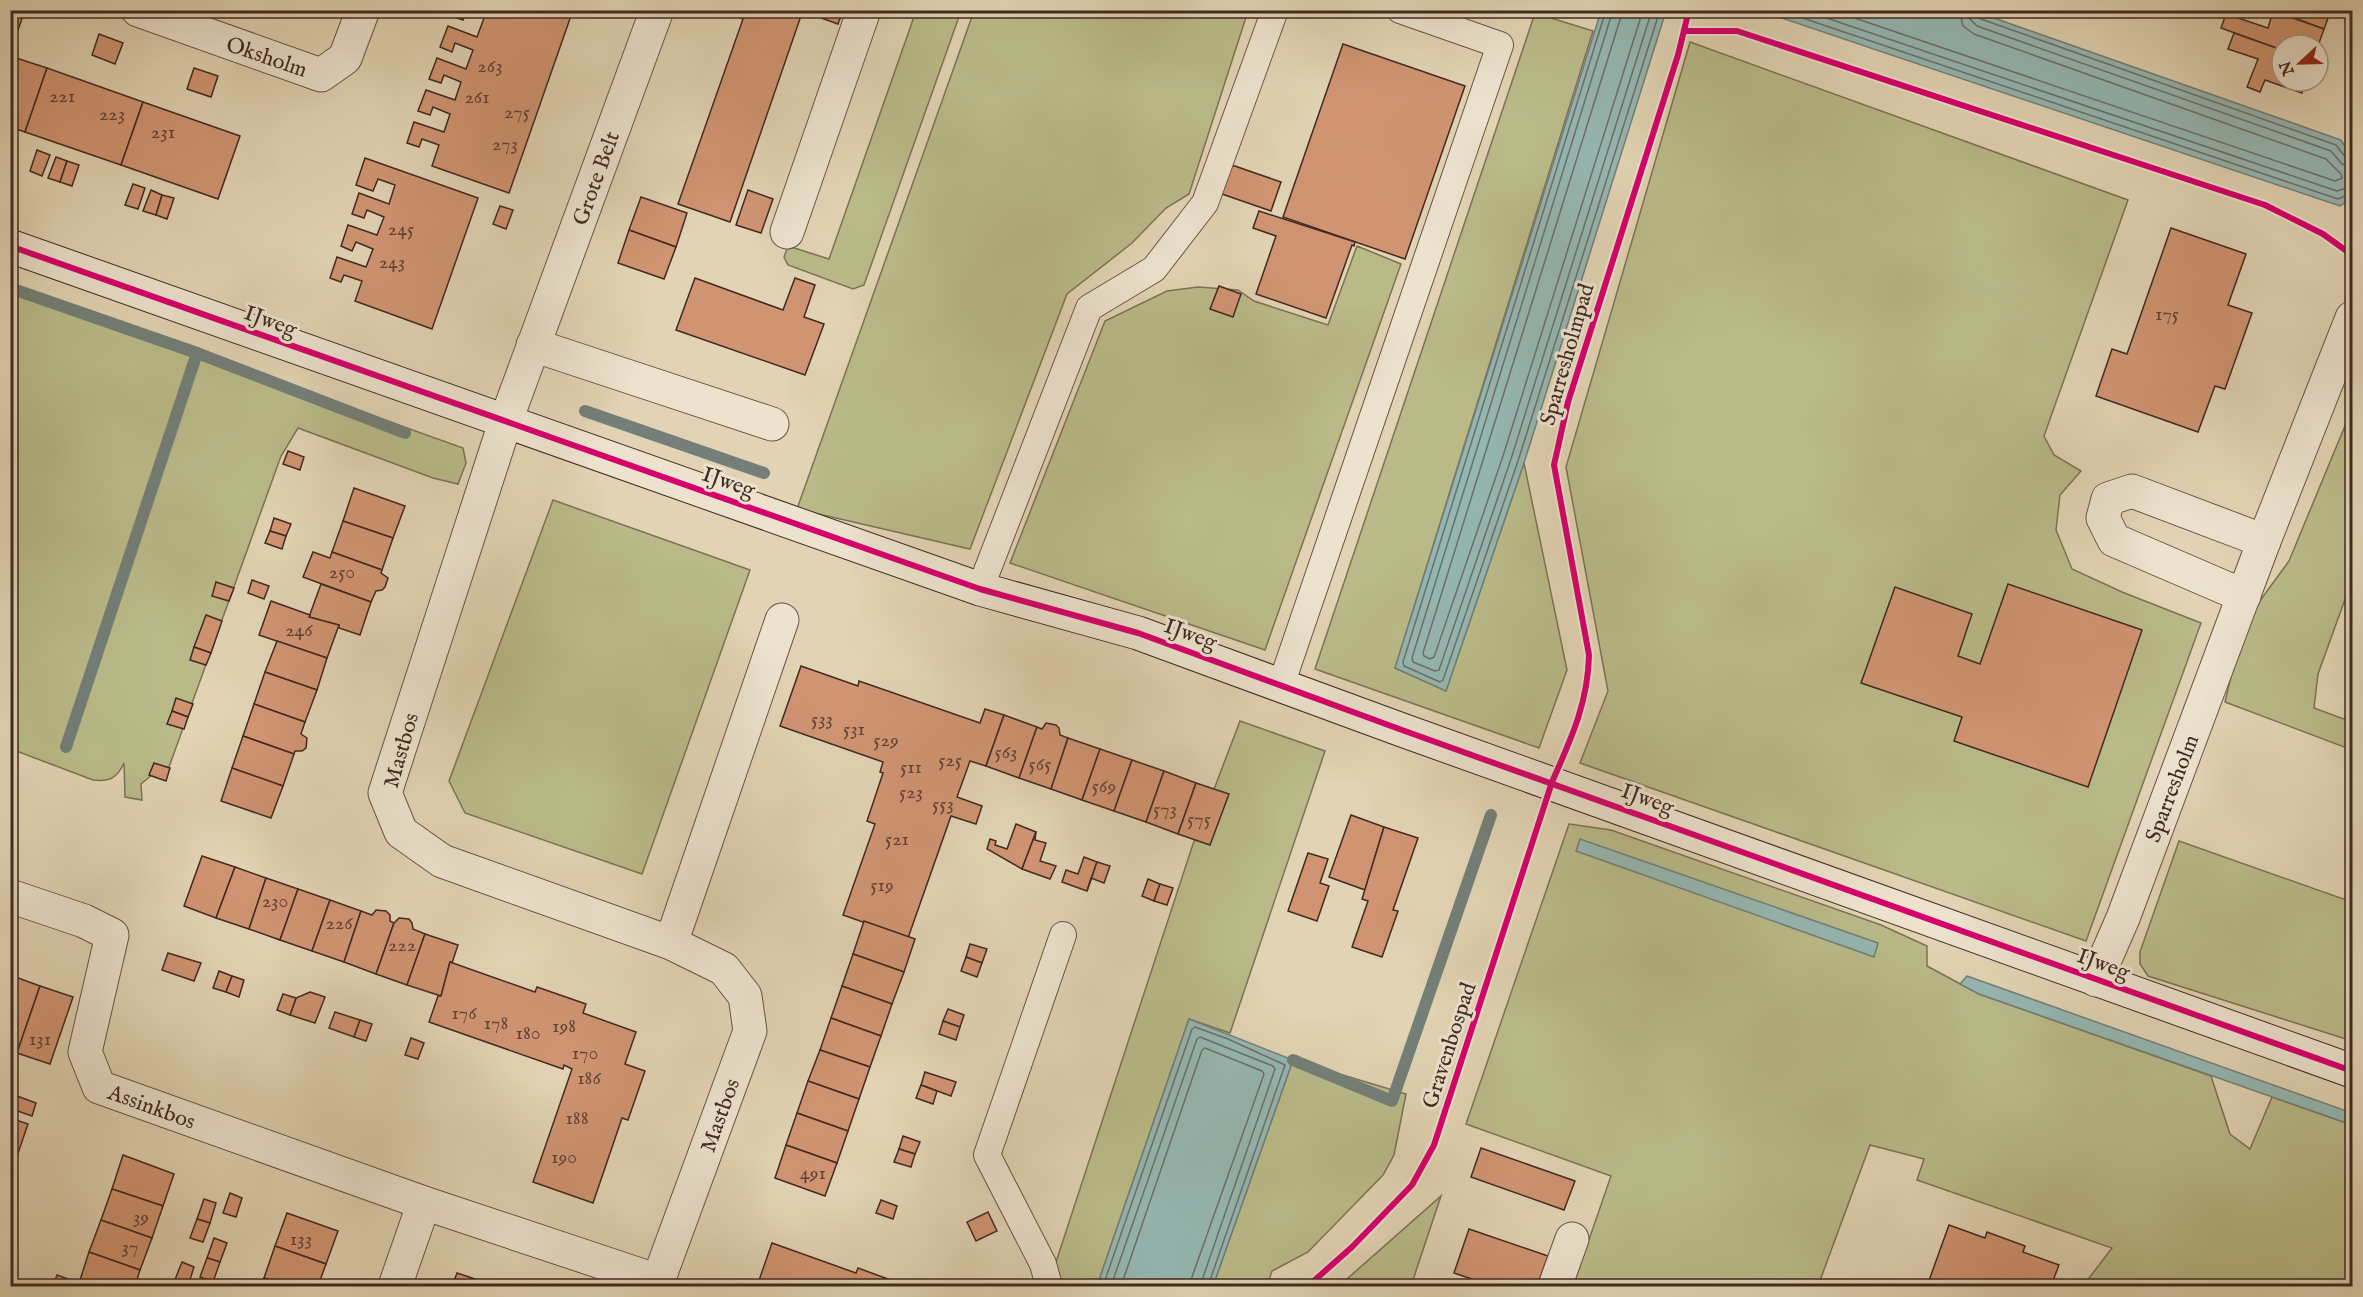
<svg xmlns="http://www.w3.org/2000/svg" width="2363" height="1297" font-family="'IM FELL English',serif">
<rect width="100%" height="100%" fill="#e1d3b3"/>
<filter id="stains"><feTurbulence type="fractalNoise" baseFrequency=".00333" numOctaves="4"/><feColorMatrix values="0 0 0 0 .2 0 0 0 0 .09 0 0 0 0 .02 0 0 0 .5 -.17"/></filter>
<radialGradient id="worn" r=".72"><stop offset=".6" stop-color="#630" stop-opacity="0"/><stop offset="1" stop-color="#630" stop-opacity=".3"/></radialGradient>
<g fill="#b9ba88" stroke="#7d7255" stroke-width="1.5">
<path d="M916,11H961L864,285L853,289L788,265L784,257L788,246L829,259Z"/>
<path d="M974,11H1248L1189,194L1166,208L1132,243L1067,294L970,549L797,509Z"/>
<path d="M1535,13L1593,31L1395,668L1446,691L1524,463L1567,670L1539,748L1315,669Z"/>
<path d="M1690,42L2128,200L2044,436L2054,455L2081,471L2060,495L2056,530L2072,569L2122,592L2201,623L2086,941L1580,763L1608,691L1566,467Z"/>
<path d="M1357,246L1401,264L1265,650L1010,563L1105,321L1167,291L1198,287L1238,290L1254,301L1328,325Z"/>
<path d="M10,293L150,336L463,448L466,463L458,484L433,478L298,428L281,456L169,767L158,770L141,784L142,800L125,797L124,763C117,778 110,782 93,780L11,749Z"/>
<path d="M2352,409V580L2318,674L2314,708L2352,722V750L2225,702L2243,624L2289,561Z"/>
<path d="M553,500L750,570L642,874L465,813L449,781Z"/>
<path d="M1240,721L1325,751L1230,1033L1189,1019L1097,1286H1060L1055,1265L1192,847Z"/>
<path d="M1569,824L1611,830L1881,925L1927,946V966L1979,994L2211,1076L2230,1134L2250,1149L2272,1097L2352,1125V1286H2083L2112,1248L1917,1180L1924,1159L1870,1145L1818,1286H1573L1611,1176L1466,1124Z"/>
<path d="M2179,841L2352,902V1041L2148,976L2140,964V952Z"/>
<path d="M1293,1060L1406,1094L1394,1155L1383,1175L1308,1252L1272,1271L1267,1286H1213Z"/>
<path d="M1441,1196L1411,1286H1339Z"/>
</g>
<g fill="#95b7b2" stroke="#737f78" stroke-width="1.5">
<path d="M1601,11H1666L1524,463L1446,691L1395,668Z"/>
<path d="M1761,11H1974L2341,140L2352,157V198L2340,206Z"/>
<path d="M1580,839L1878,943L1874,957L1576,851Z"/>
<path d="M1967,976L2352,1113V1125L1979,994L1960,984Z"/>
<path d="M1189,1019L1293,1060L1213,1286H1097Z"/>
</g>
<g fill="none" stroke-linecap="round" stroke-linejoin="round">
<g stroke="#6b706a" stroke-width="1.5">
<path d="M1606,10L1403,662L1404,666L1440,682L1443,680L1518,461L1660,10"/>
<path d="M1613,10L1412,658L1413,662L1435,671L1439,670L1511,459L1652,10"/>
<path d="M1623,10L1423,653L1424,656L1430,659L1434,657L1503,456L1643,10"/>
<path d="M1779,10L2338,199L2352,193"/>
<path d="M1803,10L2337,191L2352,186"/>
<path d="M1831,10L2335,181L2342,178L2341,174L2326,159L1974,34L1963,26L1959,10"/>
<path d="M1968,10L1970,19L1977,26L2331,151L2342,164L2352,167"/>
<path d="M1976,10V16L1981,19L2336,145L2346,158L2352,160"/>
<path d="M1103,1286L1192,1029L1195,1027L1228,1039L1285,1065L1208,1286"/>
<path d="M1111,1286L1197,1039L1200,1037L1273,1066L1275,1069L1200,1286"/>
<path d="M1121,1286L1202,1050L1205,1048L1262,1071L1264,1074L1192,1277L1191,1286"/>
</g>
<g stroke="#737f78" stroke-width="12">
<path d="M10,288L197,353"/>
<path d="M585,411L764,473"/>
<path d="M66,747L197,353L405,433"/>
<path d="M1293,1060L1392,1101L1491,815"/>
</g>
</g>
<g fill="#d09472" stroke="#412a22" stroke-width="1.5">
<path d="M10,10H25L18,30L10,27Z"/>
<path d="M453,10H573L509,193L432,166L439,145L422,139L419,147L407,143L414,122L444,132L450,114L433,107L430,115L418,111L426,90L455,100L461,82L444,75L441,83L429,79L437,58L466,69L473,50L455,43L452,52L440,47L448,26L477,37L484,18L466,12L463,20L451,16Z"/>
<path d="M719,10H803L730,222L678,204L743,19Z"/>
<path d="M811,10H843L838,24L810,14Z"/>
<path d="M2273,10H2331L2324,29Z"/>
<path d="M2273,11L2324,29L2318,46L2282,45V50L2221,28L2226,14L2268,28Z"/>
<path d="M2234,33L2282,50V81H2306L2302,93L2265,80L2260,92L2247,87L2258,59L2228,49Z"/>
<path d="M99,34L123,43L115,64L92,55Z"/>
<path d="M1343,44L1465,86L1405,259L1283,217Z"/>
<path d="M10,56L47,68L25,132L10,127Z"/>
<path d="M47,68L143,102L121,165L25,132Z"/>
<path d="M194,68L218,76L211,97L187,89Z"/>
<path d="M143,102L240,136L218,199L121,165Z"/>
<path d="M37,150L50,155L42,176L30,171Z"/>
<path d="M56,157L67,161L60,182L48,178Z"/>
<path d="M365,158L478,198L432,329L355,301L362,281L344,275L341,282L330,278L337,257L366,267L373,249L356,242L352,251L341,246L348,225L377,235L384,217L367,210L364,218L352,214L359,193L389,204L395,185L378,179L373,191L356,185Z"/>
<path d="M67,161L79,165L72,186L60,182Z"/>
<path d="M1229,164L1281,182L1271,211L1219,193Z"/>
<path d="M133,184L145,188L138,209L125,205Z"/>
<path d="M151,190L162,195L156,215L143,211Z"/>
<path d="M748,190L773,199L761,233L736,225Z"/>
<path d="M162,195L174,198L167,219L156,215Z"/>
<path d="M641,197L687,213L676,247L629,230Z"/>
<path d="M500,206L513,210L506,229L493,224Z"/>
<path d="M1259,211L1355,242L1354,246L1352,245L1326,318L1256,294L1276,236L1253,228Z"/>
<path d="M2171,228L2246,254L2228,305L2252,313L2225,389L2215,386L2198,432L2096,396L2112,349L2127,354Z"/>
<path d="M629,230L676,247L664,279L618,263Z"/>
<path d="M695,278L783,310L795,278L815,285L804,317L824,324L805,375L676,330Z"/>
<path d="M1219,286L1241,294L1233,317L1210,309Z"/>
<path d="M288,451L304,457L300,470L283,464Z"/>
<path d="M354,488L405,506L393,538L343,521Z"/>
<path d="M274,518L291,524L286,536L270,531Z"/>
<path d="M343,521L393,538L382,570L332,552Z"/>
<path d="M270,531L286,536L282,549L265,543Z"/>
<path d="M313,552L330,558L332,552L382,570L381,573L388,578L385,587L382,590L376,591L371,602L303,577Z"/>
<path d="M252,580L269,586L264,599L248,593Z"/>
<path d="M216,582L234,588L229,601L212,596Z"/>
<path d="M321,584L371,602L360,635L339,628V625L309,617Z"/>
<path d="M2008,584L2142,630L2088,787L1954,741L1962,717L1861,683L1895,587L1972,614L1958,656L1980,664Z"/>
<path d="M271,601L310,615L309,617L339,625L327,658L259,635Z"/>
<path d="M206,615L222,621L211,653L194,647Z"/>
<path d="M277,641L327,658L317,690L265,672Z"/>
<path d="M194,647L211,653L206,665L190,660Z"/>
<path d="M801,666L858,686L859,681L980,723L985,709L1004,715L986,766L970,761L957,797L982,806L976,824L951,816L908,938L843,915L875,824L867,821L883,773L880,772L883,762L780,726Z"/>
<path d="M265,672L317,690L305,722L254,704Z"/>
<path d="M176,698L193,704L188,717L172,711Z"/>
<path d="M254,704L305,722L301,734L307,738L306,748L302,751H295L294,754L243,736Z"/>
<path d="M172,711L188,717L184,729L167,724Z"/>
<path d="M1004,715L1037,727L1019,778L986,766Z"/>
<path d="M1046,723L1056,725L1059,728L1060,735L1068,738L1051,789L1019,778L1037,727L1042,729Z"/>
<path d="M243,736L294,754L283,786L232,768Z"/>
<path d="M1068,738L1100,749L1082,800L1051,789Z"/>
<path d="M1100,749L1132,760L1114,811L1082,800Z"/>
<path d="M1132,760L1164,771L1146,822L1114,811Z"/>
<path d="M154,763L170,768L166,781L149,775Z"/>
<path d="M232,768L283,786L271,818L221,801Z"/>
<path d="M1164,771L1196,783L1178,834L1146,822Z"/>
<path d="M1196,783L1229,794L1210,845L1178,834Z"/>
<path d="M1351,815L1384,827L1365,890L1329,877Z"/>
<path d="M1016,824L1036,832L1022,869L987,849L990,839L996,841L995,845L1007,849Z"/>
<path d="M1384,827L1418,838L1393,910L1398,911L1382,957L1352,947L1368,901L1362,899Z"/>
<path d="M1036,832L1035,840L1046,843L1040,861L1056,866L1050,879L1022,869Z"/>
<path d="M1308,853L1328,859L1320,883L1329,886L1317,921L1288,911Z"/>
<path d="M202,856L235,867L216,918L184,906Z"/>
<path d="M1084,857L1097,862L1087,891L1062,882L1066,870L1078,874Z"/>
<path d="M1097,862L1110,866L1104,883L1091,878L1087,891Z"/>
<path d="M235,867L266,878L249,929L216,918Z"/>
<path d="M266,878L298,889L280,940L249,929Z"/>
<path d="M1148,879L1160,884L1154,901L1142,896Z"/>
<path d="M1160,884L1173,888L1167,905L1154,901Z"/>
<path d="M298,889L330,900L312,951L280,940Z"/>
<path d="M330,900L361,911L344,962L312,951Z"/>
<path d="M376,910L386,911L390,915V921L394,923L376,974L344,962L361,911L372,915Z"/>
<path d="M399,918L409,919L412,923L413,929L425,934L407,985L376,974L394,923Z"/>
<path d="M864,921L915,939L904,972L853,954Z"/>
<path d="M425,934L458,945L452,963L450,962L441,996L407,985Z"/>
<path d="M970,944L987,949L982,963L966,957Z"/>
<path d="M168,953L201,963L194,981L162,970Z"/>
<path d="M853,954L904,972L892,1004L842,986Z"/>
<path d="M966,957L982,963L977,977L961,971Z"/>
<path d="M450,962L535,992L537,987L586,1004L583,1013L636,1032L625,1064L645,1071L628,1120L622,1118L593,1203L533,1182L572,1069L564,1065L563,1069L429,1022L438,996H441Z"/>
<path d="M219,971L232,976L226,992L213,988Z"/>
<path d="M10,975L40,986L17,1053L10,1051Z"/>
<path d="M232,976L244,980L239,997L226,992Z"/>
<path d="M40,986L73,997L50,1064L17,1053Z"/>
<path d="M842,986L892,1004L881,1036L831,1018Z"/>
<path d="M310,992L325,997L315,1023L290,1015L296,998Z"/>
<path d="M283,994L296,998L290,1015L277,1010Z"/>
<path d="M948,1009L964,1015L960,1027L943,1021Z"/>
<path d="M335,1012L360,1020L354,1037L329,1028Z"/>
<path d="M831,1018L881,1036L870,1067L820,1050Z"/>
<path d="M360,1020L372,1024L366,1041L354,1037Z"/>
<path d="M943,1021L960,1027L956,1040L939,1034Z"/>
<path d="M411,1038L424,1043L418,1059L405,1055Z"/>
<path d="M820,1050L870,1067L859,1099L808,1081Z"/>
<path d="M925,1072L956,1082L951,1096L921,1085Z"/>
<path d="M808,1081L859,1099L848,1131L797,1113Z"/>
<path d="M921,1085L937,1091L933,1104L916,1098Z"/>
<path d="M17,1096L36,1103L32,1116L12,1109Z"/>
<path d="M797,1113L848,1131L837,1163L786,1145Z"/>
<path d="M10,1118L28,1124L16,1159L10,1157Z"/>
<path d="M903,1136L920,1142L915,1154L899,1149Z"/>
<path d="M786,1145L837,1163L825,1196L775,1178Z"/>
<path d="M1481,1148L1575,1181L1564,1210L1471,1177Z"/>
<path d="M899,1149L915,1154L911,1167L894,1162Z"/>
<path d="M123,1155L174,1174L163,1206L112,1189Z"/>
<path d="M112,1189L163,1206L152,1238L101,1220Z"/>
<path d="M230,1193L242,1198L236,1217L223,1213Z"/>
<path d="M204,1199L216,1203L210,1223L197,1219Z"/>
<path d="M881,1200L897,1206L893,1219L876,1213Z"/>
<path d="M988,1212L997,1231L976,1241L967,1222Z"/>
<path d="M287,1213L338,1231L326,1264L275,1246Z"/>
<path d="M197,1219L210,1223L203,1242L190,1238Z"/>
<path d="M101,1220L152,1238L140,1270L89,1252Z"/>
<path d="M1949,1225L1985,1238L1987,1232L2025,1246L2023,1252L2059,1265L2051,1286H1927Z"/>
<path d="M1469,1229L1548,1256L1537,1286H1492L1454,1273Z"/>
<path d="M214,1238L227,1243L220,1262L207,1258Z"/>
<path d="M772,1243L856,1273L858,1268L907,1286H757Z"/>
<path d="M275,1246L326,1264L318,1286H289L264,1278Z"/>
<path d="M89,1252L140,1270L135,1286H89L79,1283Z"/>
<path d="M207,1258L220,1262L213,1282L200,1277Z"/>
<path d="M182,1262L194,1267L188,1286L174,1282Z"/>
<path d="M457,1273L490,1284L489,1286H452Z"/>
<path d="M57,1275L79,1283L89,1286H53Z"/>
<path d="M264,1278L289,1286H261Z"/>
</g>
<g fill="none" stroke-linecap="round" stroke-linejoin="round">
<g stroke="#695446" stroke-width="28">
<g id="lane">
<path d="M980,589L1089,308L1154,269L1205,203L1275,10"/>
<path d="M1281,685L1500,45L1400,10"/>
<path d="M1049,1286L1043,1264L987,1155L1063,935"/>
</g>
</g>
<g stroke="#695446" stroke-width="35">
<g id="street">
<path d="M138,10L321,75L345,58L363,10"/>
<path d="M657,10L505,423L385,793L401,832L442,861L671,943L724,969L745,996L750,1031L658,1281L660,1286"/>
<path d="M787,232L864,10"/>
<path d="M533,345L772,424"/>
<path d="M2244,596L2114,540L2103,518L2108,499L2132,491L2264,541"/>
<path d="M10,896L84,921L112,935L85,1052L99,1087L424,1203L658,1281"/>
<path d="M671,943L782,620"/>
<path d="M2096,980L2123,918L2264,541L2352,318"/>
<path d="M395,1286L424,1203"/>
<path d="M1555,1286L1572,1239"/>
</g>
</g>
<g stroke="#412a22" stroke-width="35">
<path id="secondary" d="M10,246L980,589L1138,633L1402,730L2352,1071"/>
</g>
<use href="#lane" stroke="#ece2ce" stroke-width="26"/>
<use href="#street" stroke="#ece2ce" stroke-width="33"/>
<use href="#secondary" stroke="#ece2ce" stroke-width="33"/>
<g stroke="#ece2ce" stroke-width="10">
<g id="cycleway">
<path d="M1684,31H1737L2265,205L2323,234L2352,255"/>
<path d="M10,246L980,589L1138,633L1402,730L2352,1071"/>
<path d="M1308,1286L1352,1247L1412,1185L1434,1145L1552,782C1571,739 1588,703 1589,655L1554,465L1568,402L1678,55L1689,10"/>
</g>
</g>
<use href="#cycleway" stroke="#d6006c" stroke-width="6"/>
</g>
<g text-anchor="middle" stroke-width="6" stroke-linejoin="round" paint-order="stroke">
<g font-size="20" fill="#654436">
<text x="490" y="72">263</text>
<text x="62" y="102">221</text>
<text x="477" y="103">261</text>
<text x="517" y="118">275</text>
<text x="112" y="120">223</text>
<text x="163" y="138">231</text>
<text x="505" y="150">273</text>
<text x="401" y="235">245</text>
<text x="392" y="268">243</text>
<text x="2167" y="320">175</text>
<text x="342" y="578">250</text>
<text x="299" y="636">246</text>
<text x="822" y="725">533</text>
<text x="854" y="735">531</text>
<text x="886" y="746">529</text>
<text x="1006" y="758">563</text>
<text x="950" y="766">525</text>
<text x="1040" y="770">565</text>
<text x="911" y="773">511</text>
<text x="1104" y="792">569</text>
<text x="911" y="798">523</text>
<text x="943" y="810">553</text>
<text x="1165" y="815">573</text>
<text x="1199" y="825">575</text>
<text x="897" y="845">521</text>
<text x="882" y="891">519</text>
<text x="275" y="907">230</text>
<text x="339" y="929">226</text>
<text x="402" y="951">222</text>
<text x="464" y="1019">176</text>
<text x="496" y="1029">178</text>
<text x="564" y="1032">198</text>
<text x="528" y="1039">180</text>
<text x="40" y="1045">131</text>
<text x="585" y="1059">170</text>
<text x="589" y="1084">186</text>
<text x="577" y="1124">188</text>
<text x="564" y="1163">190</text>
<text x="813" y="1179">491</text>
<text x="141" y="1223">39</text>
<text x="301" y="1245">133</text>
<text x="130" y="1253">37</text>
</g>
<g font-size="22" fill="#412a22" stroke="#ece2ce">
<text transform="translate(267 56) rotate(19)" y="8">Oksholm</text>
<text transform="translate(595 178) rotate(-70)" y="8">Grote Belt</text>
<text transform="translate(271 320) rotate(20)" y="8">IJweg</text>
<text transform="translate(1566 354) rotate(-74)" y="8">Sparresholmpad</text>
<text transform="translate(729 481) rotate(19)" y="8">IJweg</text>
<text transform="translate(1191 633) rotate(20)" y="8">IJweg</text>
<text transform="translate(400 750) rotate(-74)" y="8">Mastbos</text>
<text transform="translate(2171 788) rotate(-69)" y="8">Sparresholm</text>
<text transform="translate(1648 798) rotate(20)" y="8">IJweg</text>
<text transform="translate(2104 963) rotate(20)" y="8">IJweg</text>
<text transform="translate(1448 1045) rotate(-72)" y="8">Gravenbospad</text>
<text transform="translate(152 1106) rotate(20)" y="8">Assinkbos</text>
<text transform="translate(719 1115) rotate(-70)" y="8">Mastbos</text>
</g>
</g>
<rect width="2363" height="1297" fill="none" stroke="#e1d3b3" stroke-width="36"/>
<rect x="12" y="12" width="2339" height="1273" fill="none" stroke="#412a22" stroke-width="3"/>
<rect x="18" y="18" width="2327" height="1261" fill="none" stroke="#412a22" stroke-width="1.5"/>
<g transform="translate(2300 63) rotate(248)"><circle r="28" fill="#ece2ce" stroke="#a89889" stroke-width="1.5"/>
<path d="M0-4.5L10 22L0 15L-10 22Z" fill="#8f2418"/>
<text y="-9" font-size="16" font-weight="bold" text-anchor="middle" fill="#412a22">N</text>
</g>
<rect width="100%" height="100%" filter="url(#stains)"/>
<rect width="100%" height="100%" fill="url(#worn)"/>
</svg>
